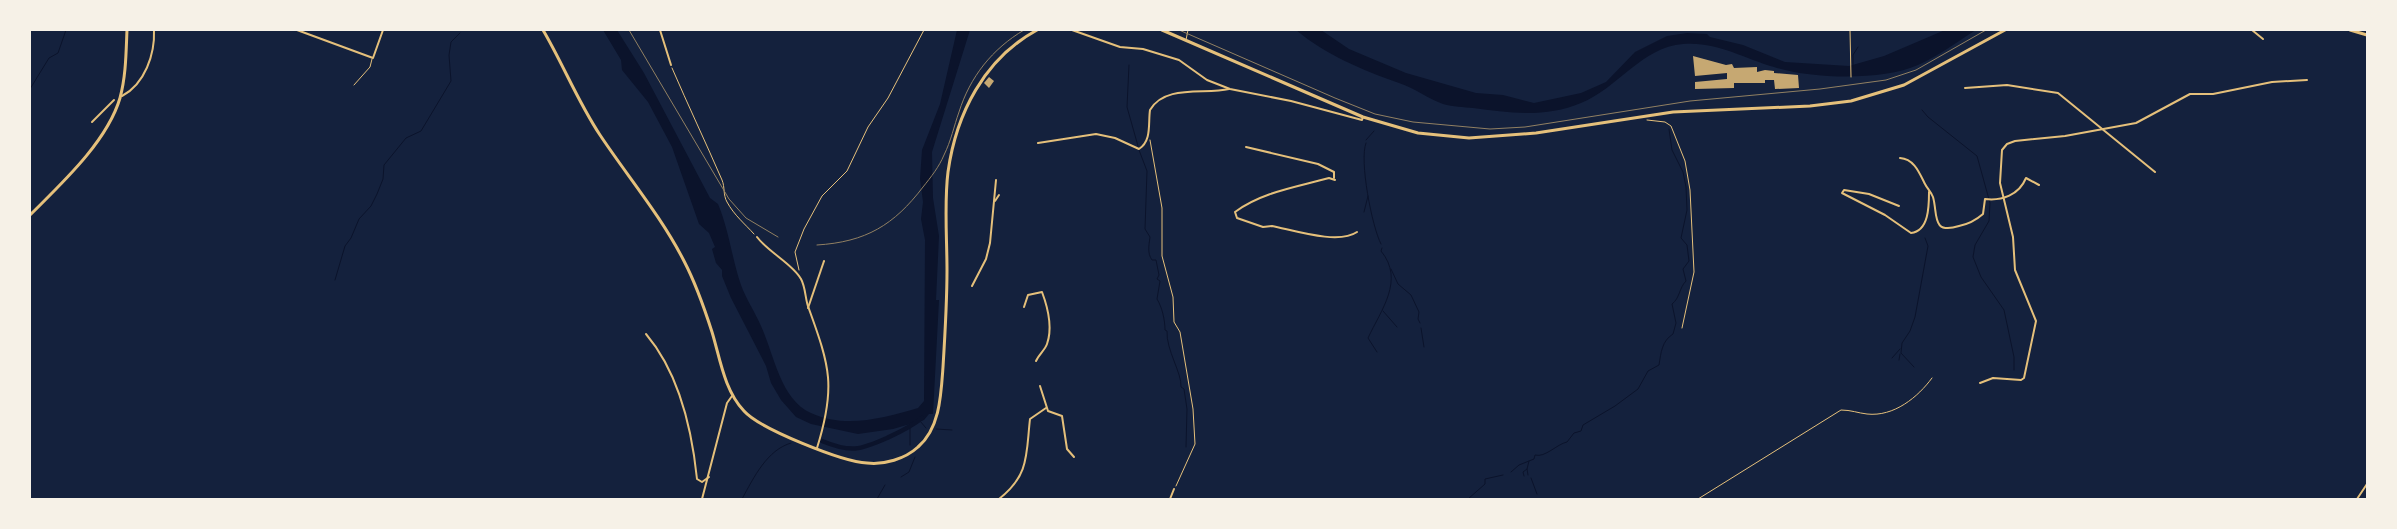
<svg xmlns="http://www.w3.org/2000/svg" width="2397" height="529" font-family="'Roboto Serif',serif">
<rect width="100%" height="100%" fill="#14213d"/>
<g fill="#0b132b">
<path d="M603,30H617L644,73L710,198L718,204C729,230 732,259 741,285C746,299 755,312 761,326C774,354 780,399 811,413C846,429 883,418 918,408L924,401L925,240L921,219L923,202L920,179L922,150L940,104L957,30H970L932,152L933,198L939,236L936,300H939L933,414H929L924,420L893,429L858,434L811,424L796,417L781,400L771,383L766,366L731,298L722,276V270L716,263L712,249L715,247L709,233L699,224L672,147L648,102L622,70L621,60Z"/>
<path d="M1296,30H1321L1349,49L1406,73L1476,93L1503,95L1534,103L1581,93L1606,82L1635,52L1667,36L1687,33L1707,34L1710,37L1743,45L1785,62L1849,66L1884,56L1945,30H1976C1957,42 1938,56 1918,65C1882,81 1811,79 1774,67C1743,58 1716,41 1683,44C1642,47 1618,88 1581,103C1546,118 1509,113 1473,108C1464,107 1453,107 1443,104C1428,99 1415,88 1399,83C1362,70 1326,55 1296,30Z"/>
</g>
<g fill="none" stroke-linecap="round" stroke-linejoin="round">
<g stroke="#0b132b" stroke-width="1">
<path d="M1129,65L1127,107L1138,146"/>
<path d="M1853,67V55L1858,47"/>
<path d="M30,89L49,58L58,53L66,30"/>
<path d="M1922,110L1928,117L1977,156L1990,203L1989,221L1975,245L1973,257L1981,277L2004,310L2014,357V370"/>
<path d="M1366,140L1374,131"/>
<path d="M1366,143C1359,160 1372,227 1381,244"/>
<path d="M1139,150L1147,171L1145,229L1150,237C1149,245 1147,253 1152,260H1156L1159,275L1157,279L1160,281L1157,299C1162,307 1165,320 1165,330L1167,331C1166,350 1182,373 1181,387L1184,389L1187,409L1186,447"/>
<path d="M1364,212L1368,196"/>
<path d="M1391,269L1398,284L1411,295L1419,312L1418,319L1420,323"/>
<path d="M335,280L345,246L351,238L359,219L371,206L377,194L383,179L384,165L406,138L421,131L451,81L449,55L451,42L460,33"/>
<path d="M1383,311L1397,327"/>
<path d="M1421,328L1424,347"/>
<path d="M1377,352L1368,338C1381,310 1405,280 1381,251L1382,248"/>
<path d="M1892,358L1900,349"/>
<path d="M1899,360L1900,354"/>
<path d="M1914,367L1901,353L1902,343L1910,331L1915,317L1928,246L1925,238"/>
<path d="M920,421L926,428"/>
<path d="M910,428V445"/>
<path d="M936,429L952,430"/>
<path d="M1511,472L1519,465L1534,459L1535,455C1545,458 1557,444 1567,442L1574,433L1581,431L1583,425L1615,406L1638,389L1648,371L1659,365C1661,352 1662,341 1673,334L1676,323L1672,304C1680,298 1679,288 1686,281L1683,269L1689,261L1687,245L1681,238L1687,210L1686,187L1683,172L1672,150L1669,129"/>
<path d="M1528,475L1527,469L1529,461"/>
<path d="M1524,476L1523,472L1527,469"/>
<path d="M901,477L909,472L915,457"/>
<path d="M1531,478L1537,494"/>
<path d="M742,499C754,477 767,450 791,443"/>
<path d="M877,499L885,485"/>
<path d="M1468,499L1485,484V479L1503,475"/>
</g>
<path stroke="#0b132b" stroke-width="4.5" d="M822,441C851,453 860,450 887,438C900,432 911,427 922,418"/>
</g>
<g fill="#c6a872">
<path d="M1693,56L1726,65L1732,64L1734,68L1757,67V72L1765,70L1774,71V73L1798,75L1799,88L1775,89L1774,80H1765V83H1734V88L1695,89V82L1727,79V73L1695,76Z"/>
<path d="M989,77L994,81L989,88L984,83Z"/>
</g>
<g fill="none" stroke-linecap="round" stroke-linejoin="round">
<g stroke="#e5c07b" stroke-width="1">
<path d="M1850,30L1851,77"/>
<path d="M672,68C688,105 706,143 722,180C725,187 723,195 727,202C734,215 745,224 754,234"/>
<path d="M1647,120L1665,122L1671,126L1685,161L1690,190L1694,272L1682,328"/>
<path d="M1150,140L1162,208V256L1173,297L1174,322L1180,332L1193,409L1195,444L1176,486"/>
<path d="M799,270L795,252L804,229L822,196L847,171L868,127L888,98L924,30"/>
<path d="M1698,499L1841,410C1851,410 1858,413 1867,414C1894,417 1918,397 1932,378"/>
</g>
<g stroke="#e5c07b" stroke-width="1">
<path d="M1186,40L1188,30"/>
<path d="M354,85L370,67L372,59"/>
</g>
<g stroke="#e5c07b" stroke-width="2">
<path d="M297,30L373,58L383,30"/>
<path d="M660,30L671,65"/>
<path d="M1072,30L1120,47L1143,49L1179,60L1207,80L1230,89L1291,101L1362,120L1363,117"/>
<path d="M1757,30H1767"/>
<path d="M2252,30L2263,39"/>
<path d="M1965,88L2007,85L2058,93L2155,172"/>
<path d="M122,96C145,84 155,54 154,30"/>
<path d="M92,122L114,100"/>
<path d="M1038,143L1096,134L1115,138L1139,149C1152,141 1148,123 1150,110C1165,84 1205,95 1229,89"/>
<path d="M1246,147L1318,164L1334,172V178"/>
<path d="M1900,158C1914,159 1919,172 1925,184C1927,188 1931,192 1933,197C1938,214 1931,235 1959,226C1969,224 1975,221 1983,214L1985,199C2002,201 2019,195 2026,178L2039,185"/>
<path d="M1335,180L1329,178C1297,187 1262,192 1235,212L1237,218L1263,227L1272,226C1293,230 1338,245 1357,232"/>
<path d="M995,201L999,195"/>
<path d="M1899,206L1869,194L1844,190L1842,193L1885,215L1911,233C1929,231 1929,206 1929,192"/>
<path d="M757,237C768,252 793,264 801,279C806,288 805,300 809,309C830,367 836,387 817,448"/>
<path d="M972,286L986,259L990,243L996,180"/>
<path d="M1024,307L1028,295L1042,292C1048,308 1053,327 1047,344C1045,350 1039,354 1036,361"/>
<path d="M808,308L824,261"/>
<path d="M646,334C679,373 692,430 697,479L702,482L709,477"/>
<path d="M1980,383L1993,378L2021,380L2024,378L2036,321L2015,270L2013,237L2000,183L2002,150L2007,144L2015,141L2065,136L2136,123L2190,94H2213L2272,82L2307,80"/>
<path d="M1040,386L1048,411L1062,416L1067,449L1074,457"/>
<path d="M702,499L727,403L732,396"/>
<path d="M999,499C1030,475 1026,453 1030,419L1046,408"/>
<path d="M1170,499L1174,489"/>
<path d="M2357,499L2367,484"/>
</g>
<g stroke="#e5c07b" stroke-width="3">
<path d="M543,30C563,64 578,102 600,135C628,177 661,216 684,261C696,284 704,307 712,332C720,358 724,390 744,411C760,429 843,462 867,463C884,465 905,459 918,447C940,428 941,395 943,367C945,335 947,302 947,270C947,238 944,203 948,172C956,114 984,59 1037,30"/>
<path d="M1162,30L1363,117L1418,133L1469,138L1536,133L1673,112L1810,106L1851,101L1904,85L2005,30"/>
<path d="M2350,30L2367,35"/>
<path d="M30,215C61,184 107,142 120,98C126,76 126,53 127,30"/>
</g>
<g stroke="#918062" stroke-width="1">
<path d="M629,30L729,199L746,218L778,237"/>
<path d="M1179,30L1335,98L1375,114L1413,122L1490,129L1525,127L1690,101L1820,89L1886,80L1916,70L1986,30"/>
<path d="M817,245C866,242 894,225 923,187C931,177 939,167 944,155C951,141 954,126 959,112C970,77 992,49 1024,30"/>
</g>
</g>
<rect width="2397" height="529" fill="none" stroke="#f6f1e7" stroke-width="62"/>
</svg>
